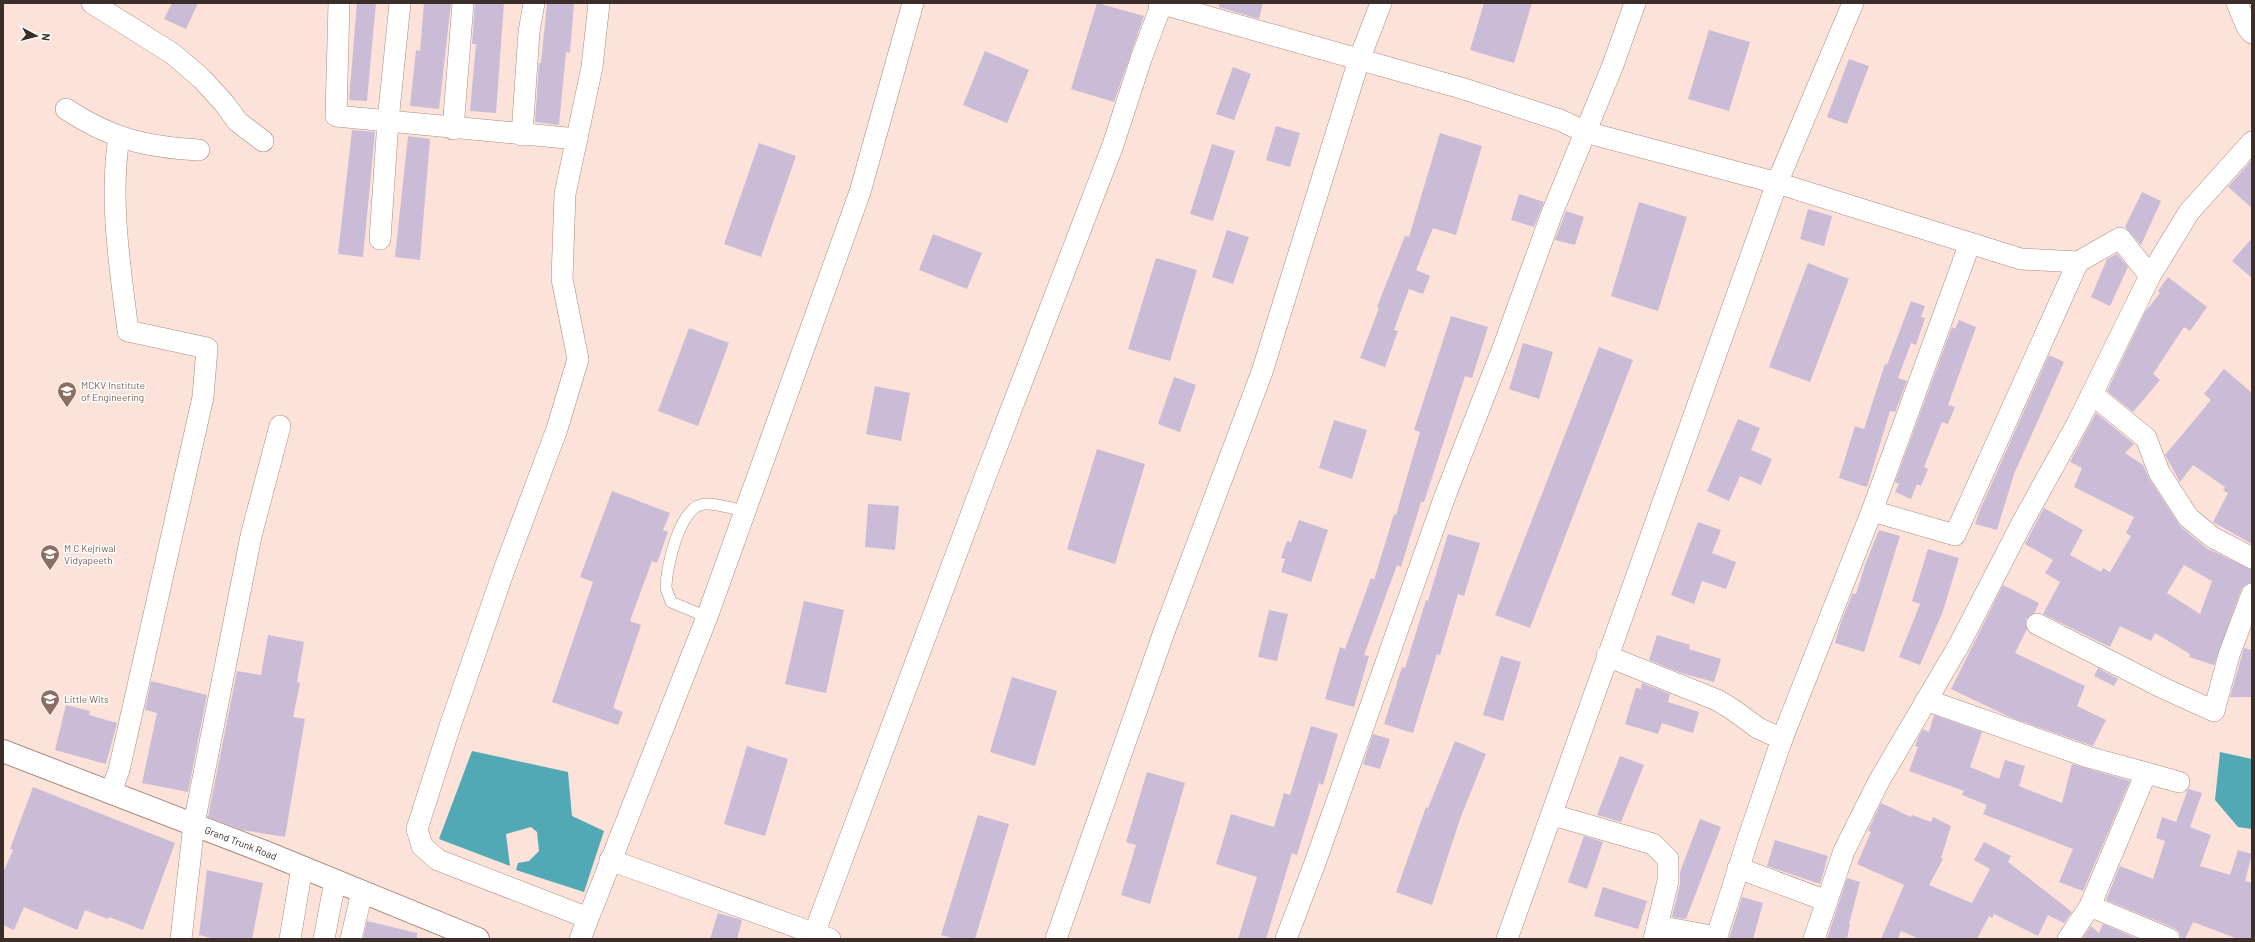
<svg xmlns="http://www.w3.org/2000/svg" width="2255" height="942" font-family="Barlow,sans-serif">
<rect width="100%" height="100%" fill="#fce2d8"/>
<g fill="#52a9b6">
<path d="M472,751L568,772L572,816L604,831L584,892L516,870L518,863L529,861L539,851L537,832L531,827L506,834L510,866L439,839Z"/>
<path d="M2220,752L2252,759V829L2238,827L2215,800Z"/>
</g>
<g fill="#cabcd7" fill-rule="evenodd">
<path d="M172,3H198L186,29L164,19Z"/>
<path d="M357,3H376L367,101L349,100Z"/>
<path d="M424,3H451L439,109L410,106L416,50L420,51Z"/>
<path d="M475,3H504L496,113L470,111L476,44H472Z"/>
<path d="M547,3H574L570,53L566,52L559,125L535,122L539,63H541Z"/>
<path d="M1097,3L1144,16L1114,102L1071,89Z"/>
<path d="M1219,3H1263L1259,19L1219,7Z"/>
<path d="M1484,3H1532L1514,63L1470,50Z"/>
<path d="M1709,30L1750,42L1729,111L1688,99Z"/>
<path d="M985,51L1029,70L1007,123L963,105Z"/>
<path d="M1849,59L1869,66L1847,124L1827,117Z"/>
<path d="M1233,67L1251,74L1234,120L1216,114Z"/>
<path d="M1276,126L1300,133L1290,167L1266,160Z"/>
<path d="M352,130L375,132L363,257L338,254Z"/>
<path d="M1440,133L1482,146L1456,235L1433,228L1416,270L1430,276L1423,294L1409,289L1394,330L1398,331L1385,367L1360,358L1379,308L1377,307L1405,236L1409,237Z"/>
<path d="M408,136L430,139L420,260L395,257Z"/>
<path d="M759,143L796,156L761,257L724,244Z"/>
<path d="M1212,144L1235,151L1213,221L1190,214Z"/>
<path d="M2252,160V208L2228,187Z"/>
<path d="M2142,192L2161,201L2141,245L2125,227Z"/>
<path d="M1519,194L1544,202L1534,227L1511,220Z"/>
<path d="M1639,202L1687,217L1658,311L1611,296Z"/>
<path d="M1808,209L1832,216L1824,246L1800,239Z"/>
<path d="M1566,211L1584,217L1575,245L1555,240Z"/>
<path d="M1227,230L1249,237L1233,284L1212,277Z"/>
<path d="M933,234L982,253L967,289L919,270Z"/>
<path d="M2252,238V278L2232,261Z"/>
<path d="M2117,254L2128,267L2110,306L2091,297L2107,259Z"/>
<path d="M1156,258L1197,270L1170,361L1128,349Z"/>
<path d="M1808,263L1849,279L1810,382L1769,367Z"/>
<path d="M2168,277L2207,307L2190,331L2184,327L2153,374L2160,380L2133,412L2107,391L2145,312L2160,293L2158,291Z"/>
<path d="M1911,301L1925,306L1921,317L1925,318L1916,345L1911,343L1898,378L1907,381L1895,412L1890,411L1867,487L1839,478L1855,426L1864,429L1885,364L1887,365Z"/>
<path d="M1451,316L1488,327L1472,378L1465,376L1424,502H1421L1401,567L1397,565L1364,655L1369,656L1354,707L1325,699L1340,647L1345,649L1371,578L1374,580L1394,514L1396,515L1420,432L1414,430Z"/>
<path d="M1959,320L1976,327L1948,405L1955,407L1948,424L1942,422L1924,467L1928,469L1921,486L1917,484L1911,499L1895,492L1899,484L1895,482L1952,327L1955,329Z"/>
<path d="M689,328L729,343L698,426L658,411Z"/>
<path d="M1523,343L1553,352L1539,399L1509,389Z"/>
<path d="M1599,347L1633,360L1530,628L1495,615Z"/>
<path d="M2049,355L2064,362L2014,474L1997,530L1975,524L1980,510Z"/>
<path d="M2224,369L2252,393V544L2213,522L2228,493L2223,490L2225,487L2193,465L2180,482L2165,455L2211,400L2204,394Z"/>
<path d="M1174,377L1196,385L1180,432L1158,424Z"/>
<path d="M875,386L910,393L901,441L866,434Z"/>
<path d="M2096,413L2134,444L2125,453L2143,465L2149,478L2180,526L2206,548L2252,570V582L2245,585L2241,590L2214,665L2189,657L2190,654L2155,633L2151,641L2120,626L2110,647L2043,614L2060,582L2045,573L2053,560L2025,544L2044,508L2083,530L2070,555L2101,572L2103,568L2110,572L2131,536L2126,533L2134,517L2074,487L2082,468L2070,462ZM2184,565L2212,581L2200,614L2167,593Z"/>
<path d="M1738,419L1760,428L1751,450L1772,459L1761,485L1740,476L1729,501L1707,491Z"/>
<path d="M1334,420L1367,430L1352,479L1319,468Z"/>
<path d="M1097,449L1145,464L1115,564L1067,549Z"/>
<path d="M612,491L670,513L663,530L668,532L657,563L652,561L630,621L641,625L613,708L623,712L618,725L552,702L593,582L580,577Z"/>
<path d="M868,504L899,506L895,550L865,547Z"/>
<path d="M1299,520L1328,530L1311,582L1281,572L1285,559L1281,558L1287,541L1291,542Z"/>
<path d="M1698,522L1721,530L1712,553L1736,562L1726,589L1702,581L1694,604L1671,595Z"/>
<path d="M1879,530L1900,536L1864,652L1835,643L1841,622L1853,593L1856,594L1865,565Z"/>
<path d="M1448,534L1480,543L1464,596L1458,594L1440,655L1437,654L1413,733L1384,724L1402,667L1405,668L1426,600L1428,601Z"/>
<path d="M1928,549L1959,558L1943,611L1920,665L1899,657L1920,604L1912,601Z"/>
<path d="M2003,585L2039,603L2035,612L2026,619L2027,629L2015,653L2085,686L2077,706L2106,720L2093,746L2012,718L1951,689Z"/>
<path d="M804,601L844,610L826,693L785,684Z"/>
<path d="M1269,610L1288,614L1277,661L1258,657Z"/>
<path d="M268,635L304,642L297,682L300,683L293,717L305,719L285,837L242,830L208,817L237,671L261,675Z"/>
<path d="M1657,635L1690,645L1689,649L1721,659L1714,682L1681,673L1649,660Z"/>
<path d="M2244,648L2252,650V697H2230Z"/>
<path d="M1501,656L1521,662L1503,721L1483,715Z"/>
<path d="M2098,668L2118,679L2114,686L2094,676Z"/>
<path d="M1012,677L1057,691L1035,766L990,752Z"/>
<path d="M151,681L207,695L188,792L142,783L157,713L145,710Z"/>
<path d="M1642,683L1670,694L1668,702L1699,712L1693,733L1662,723L1658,734L1625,724L1636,688L1641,689Z"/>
<path d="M66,705L90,711L89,715L117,723L106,764L55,750Z"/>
<path d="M1934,715L1982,732L1970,767L1999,779L2005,760L2025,766L2019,786L2062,803L2072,764L2130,781L2083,891L2059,882L2073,849L1983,814L1987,805L1962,795L1964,791L1909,771L1918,747L1915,746L1919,736L1923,729L1929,732Z"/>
<path d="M1311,726L1338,734L1323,785L1319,783L1297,855L1292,853L1266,939H1238L1257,877L1216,864L1231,814L1274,827L1284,793L1290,795Z"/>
<path d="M1373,734L1390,739L1380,769L1363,764Z"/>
<path d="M1455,741L1486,754L1460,819L1432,905L1396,892L1426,807L1428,808Z"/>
<path d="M747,746L788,759L765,836L724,824Z"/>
<path d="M1620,756L1644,765L1621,822L1597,815Z"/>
<path d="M1147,772L1185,783L1150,904L1121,895L1136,845L1126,842Z"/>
<path d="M33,787L175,843L143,930L109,917L108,919L85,910L77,930L24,907L14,930L3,925V873L13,850L10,849Z"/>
<path d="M2188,789L2202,793L2190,827L2211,835L2200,866L2230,875L2238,850L2252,854L2245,881L2252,883V939H2238L2193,922L2185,939H2181L2179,932L2174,928L2106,900L2120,866L2153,879L2165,841L2156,838L2162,817L2176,822Z"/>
<path d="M1881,803L1911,817L1912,815L1931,822L1933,817L1951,826L1941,858L1943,859L1929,885L1972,903L1990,869L1974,860L1984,842L2011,856L2008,862L2072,912L2064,923L2048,915L2038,936L1994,914L1992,918L1989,916L1977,939H1920L1901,931L1898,939H1881L1904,885L1857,864L1871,832L1868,831Z"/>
<path d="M978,815L1009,824L975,939H954L941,935Z"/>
<path d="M1700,819L1721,827L1686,919L1672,917L1680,884V872Z"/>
<path d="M1584,836L1603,842L1587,889L1568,882Z"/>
<path d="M1775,840L1828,856L1820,884L1767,866Z"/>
<path d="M207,870L263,883L252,939H215L199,935Z"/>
<path d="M1847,878L1860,882L1849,924H1850L1847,939H1827Z"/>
<path d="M1603,887L1647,901L1638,929L1594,916Z"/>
<path d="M1742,897L1763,903L1753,939H1729Z"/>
<path d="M718,913L742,920L737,939H710Z"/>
<path d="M367,921L417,933V939H363Z"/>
<path d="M2103,924L2138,939H2082L2091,926L2099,933Z"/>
</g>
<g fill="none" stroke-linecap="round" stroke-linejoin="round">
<g stroke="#aa8c81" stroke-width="12">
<path id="service" d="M707,617L671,602C670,598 667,592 666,588C666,567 680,505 705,504C717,503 733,509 745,511"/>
</g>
<g stroke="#aa8c81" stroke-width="22">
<g id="minor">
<path d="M92,3L173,54L202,79L224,103L238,122L263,141"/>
<path d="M339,3L336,116L577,139"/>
<path d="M1159,3L1461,88L1560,120L1585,132L1777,183L2021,259L2078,262L2120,238L2150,276"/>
<path d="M2237,3L2247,27L2252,33"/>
<path d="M66,109C111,139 146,147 199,150"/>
<path d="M453,129L463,3"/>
<path d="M522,135L529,32L534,3"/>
<path d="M380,239L388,121L400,3"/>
<path d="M2092,394L2146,438L2159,472L2188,517L2212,537L2252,558"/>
<path d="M1872,511L1955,535L2078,262"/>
<path d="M2037,624L2163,688L2214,711L2229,655L2252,594"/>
<path d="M1607,656L1717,700L1732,709L1758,728L1782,739"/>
<path d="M1926,700L2088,757L2179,782"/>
<path d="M111,792L119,770L203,397L207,348L128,331C120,267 109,201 119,137"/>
<path d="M1553,815L1653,844L1668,859V881L1654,939"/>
<path d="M610,860L830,939"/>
<path d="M1738,868L1827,901"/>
<path d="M2090,906L2146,773"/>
<path d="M588,918L438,860L422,846L417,829L450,726L504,570L557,429L578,359L562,279L565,194L592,67L599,3"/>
<path d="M1657,926L1717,937"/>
<path d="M814,934L984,480L1113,145L1141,59L1162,3"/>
<path d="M181,939L194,824L251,536L280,426"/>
<path d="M290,939L302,867"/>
<path d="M324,939L335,881"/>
<path d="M351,939L362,892"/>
<path d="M580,939L707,617L860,192L913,3"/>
<path d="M1056,939L1164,632L1262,372L1359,60L1381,3"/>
<path d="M1286,939L1315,863L1445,496L1503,348L1552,213L1613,65L1635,3"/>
<path d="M1507,939L1777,183L1853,3"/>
<path d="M1716,939L1748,839L1782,739L1872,511L1970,243"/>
<path d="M1814,939L1844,851L1879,781L1959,645L2022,523L2078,422L2150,276L2189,212L2252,142"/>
<path d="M2068,939L2090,906L2169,939"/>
</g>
</g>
<g stroke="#aa8c81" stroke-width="24">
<g id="primary">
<path id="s1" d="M3,751L265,852L478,939"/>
</g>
</g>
<use href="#service" stroke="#fff" stroke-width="11"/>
<use href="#minor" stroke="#fff" stroke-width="21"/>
<use href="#primary" stroke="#fff" stroke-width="22"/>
</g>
<defs>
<g id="university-pin" transform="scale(1)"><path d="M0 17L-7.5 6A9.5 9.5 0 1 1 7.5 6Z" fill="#8d6e63" stroke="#fff"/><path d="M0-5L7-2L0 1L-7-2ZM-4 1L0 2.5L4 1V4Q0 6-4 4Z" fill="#fff"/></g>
<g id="school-pin" transform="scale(1)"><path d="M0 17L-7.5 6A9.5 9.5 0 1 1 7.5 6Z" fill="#8d6e63" stroke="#fff"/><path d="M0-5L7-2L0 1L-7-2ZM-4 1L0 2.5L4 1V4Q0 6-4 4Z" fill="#fff"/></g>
</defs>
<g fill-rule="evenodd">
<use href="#university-pin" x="67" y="391"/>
<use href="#school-pin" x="50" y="554"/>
<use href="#school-pin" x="50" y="699"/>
</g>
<g text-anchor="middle" stroke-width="3" stroke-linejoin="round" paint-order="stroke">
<g font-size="10" fill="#785e54" stroke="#fff" text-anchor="start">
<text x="81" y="389">MCKV Institute<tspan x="81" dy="12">of Engineering</tspan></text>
<text x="64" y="552">M C Kejriwal<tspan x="64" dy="12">Vidyapeeth</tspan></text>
<text x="64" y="703">Little Wits</text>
</g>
<g font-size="10" fill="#3b2e2a" stroke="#fff">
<text dy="4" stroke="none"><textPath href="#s1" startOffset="255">Grand Trunk Road</textPath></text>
</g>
</g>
<rect width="2255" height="942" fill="none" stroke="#3b2e2a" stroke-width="8"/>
<g transform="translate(36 36) rotate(97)" stroke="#ffffff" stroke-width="3" paint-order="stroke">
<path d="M0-3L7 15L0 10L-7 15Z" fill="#3b2e2a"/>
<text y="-6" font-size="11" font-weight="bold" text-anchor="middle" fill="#3b2e2a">N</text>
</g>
</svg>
